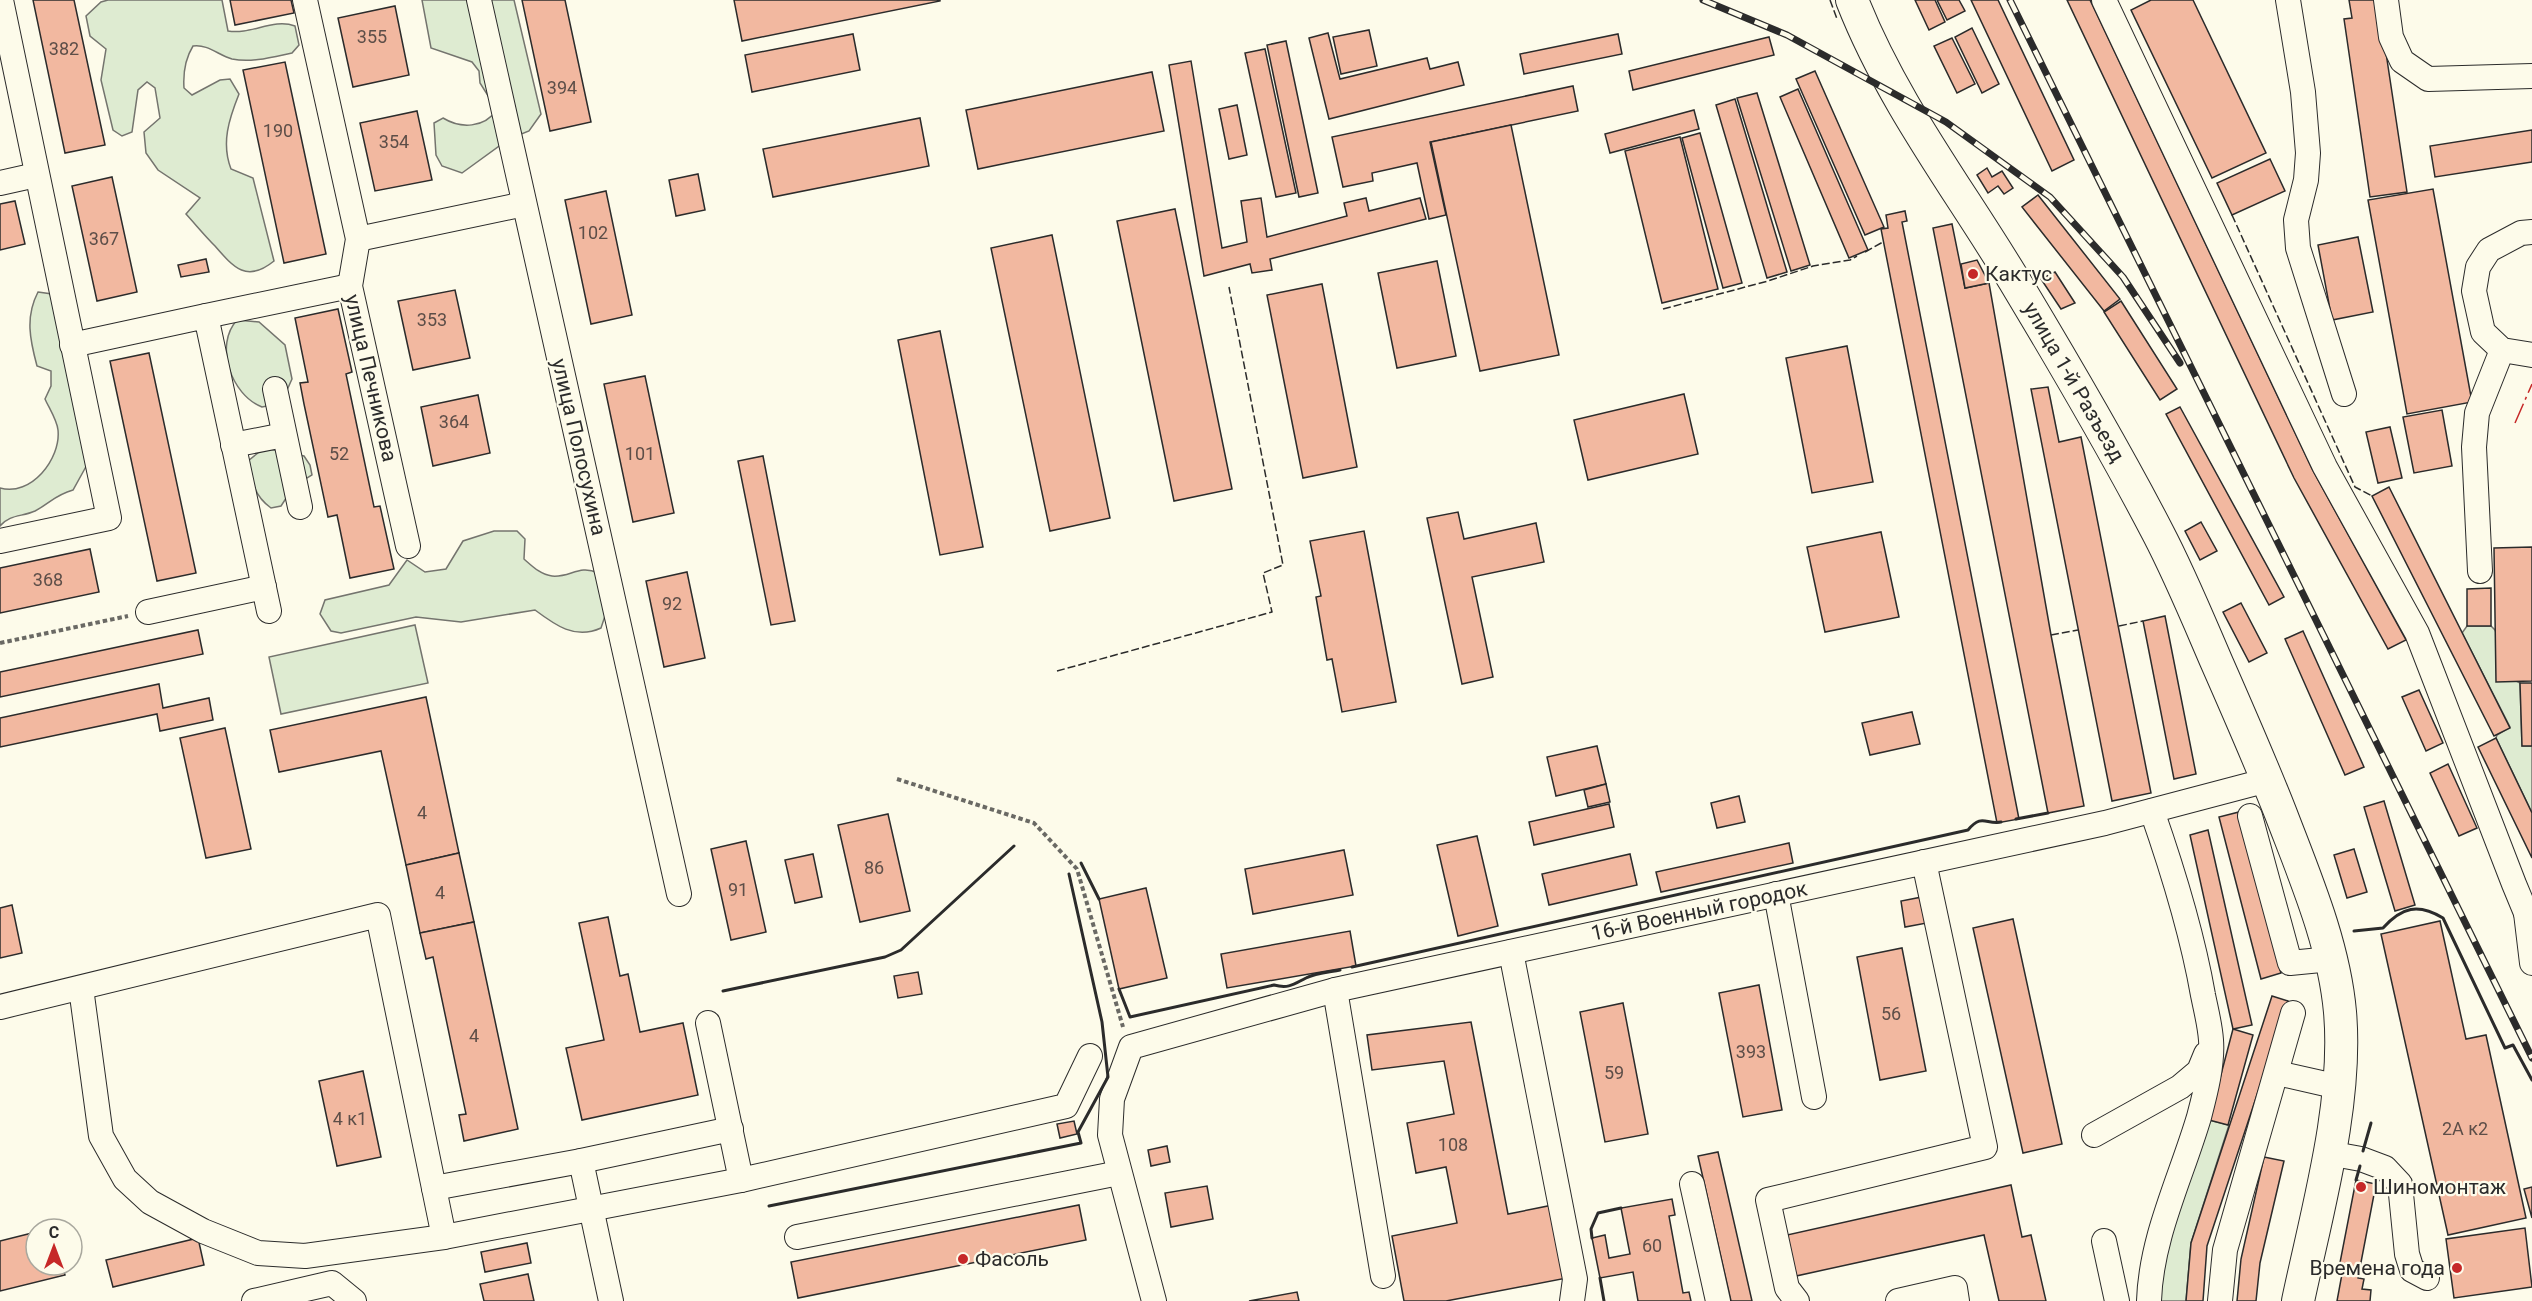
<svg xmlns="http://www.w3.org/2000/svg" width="2532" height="1301" font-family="Roboto,sans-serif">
<rect width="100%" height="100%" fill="#fdfbea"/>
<g fill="#deebd1" stroke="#74746e" stroke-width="1.5">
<path d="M108,0H222L228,31C251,35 273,18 295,26L299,45L292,53C273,57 252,63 232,59C218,55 208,44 193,46C185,59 183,73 184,88L192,95L220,80L230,79L239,94C229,119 221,143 231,169L253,178L274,261C247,283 234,268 215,246C205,236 196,225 186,214L200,198L158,170L146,153L144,132L160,118L155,88L147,82L138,90L132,132L122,136L113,130L101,80L106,49L90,36L86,16L101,2Z"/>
<path d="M422,0H514L541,114L529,131L509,139L462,173L442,166L436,155L434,123L443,118C461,129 484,128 497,110L480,83L479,71L472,62L431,48Z"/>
<path d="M38,292L52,294L88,463L73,490C55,495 50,503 35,511C22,517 10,514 0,526V488C31,497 61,459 58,430C57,420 49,408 45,399L51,386V371L37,366C30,340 25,317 38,292Z"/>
<path d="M237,320L259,322L285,345L292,379L287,390L272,405L262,407C231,395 214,345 237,320Z"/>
<path d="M264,448L304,456L310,465L312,475L294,486L281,506L271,508C254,496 251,480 248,461Z"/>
<path d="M494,531H517L525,539L524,559C532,566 541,575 552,576C570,578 579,564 598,573L608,607L601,628C575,640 555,625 535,610L461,622L416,617L341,633L331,631L320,614L325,600L389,585L407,560L425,572L446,569L463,541Z"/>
<path d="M415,625L428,683L281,714L269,657Z"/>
<path d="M2467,626H2491L2495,630L2516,681L2520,683L2522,746H2532V813L2496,738L2497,735L2510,727L2462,633Z"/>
<path d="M2209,1120L2229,1125L2191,1243L2186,1301H2159L2163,1242Z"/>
</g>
<g fill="#f2b8a0" stroke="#2b2b2b" stroke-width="1.5">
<path d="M33,0H74L105,145L65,153Z"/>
<path d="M230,0H291L294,13L235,25Z"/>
<path d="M522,0H565L591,122L550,131Z"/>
<path d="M734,0H940V1L742,41Z"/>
<path d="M1915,0H1935L1945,22L1929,30Z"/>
<path d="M1937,0H1959L1965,11L1947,20Z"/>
<path d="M1971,0H1998L2074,160L2052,171Z"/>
<path d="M2067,0H2090L2312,469L2406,640L2388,649L2294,478Z"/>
<path d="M2151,0H2193L2266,153L2212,178L2131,10Z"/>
<path d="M2349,0H2378L2407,192L2370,197L2344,19L2352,18Z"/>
<path d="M395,6L409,75L353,87L338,18Z"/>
<path d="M1972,28L1999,84L1982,93L1955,37Z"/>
<path d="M1369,30L1377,66L1341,74L1333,37Z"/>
<path d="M1328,33L1340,79L1427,58L1430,69L1458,62L1464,85L1329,119L1309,38Z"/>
<path d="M853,34L860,70L752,92L745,55Z"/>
<path d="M1618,34L1622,54L1524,74L1520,54Z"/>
<path d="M1769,37L1774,55L1633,90L1629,71Z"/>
<path d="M1952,38L1975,84L1957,93L1934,46Z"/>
<path d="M1286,41L1318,193L1299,197L1267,45Z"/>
<path d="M1265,49L1296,193L1276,197L1245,53Z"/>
<path d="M1191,61L1222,248L1247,242L1241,201L1261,198L1267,237L1347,216L1344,203L1366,198L1369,211L1420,198L1426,219L1270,259L1272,270L1252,273L1250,264L1204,276L1169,65Z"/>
<path d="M285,62L326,254L284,263L243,70Z"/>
<path d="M1815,71L1884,227L1865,235L1796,79Z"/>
<path d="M1152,72L1164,131L978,169L966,110Z"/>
<path d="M1573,86L1578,111L1430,142L1446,215L1429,219L1417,163L1372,173L1373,181L1343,187L1332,137Z"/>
<path d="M1798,89L1868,250L1849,258L1780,97Z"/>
<path d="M1757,93L1810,265L1791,271L1737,98Z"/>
<path d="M1735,99L1787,272L1767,278L1716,105Z"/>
<path d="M1237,105L1247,155L1229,159L1219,109Z"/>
<path d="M1694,110L1699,129L1610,153L1605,134Z"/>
<path d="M417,111L432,180L375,191L360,123Z"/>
<path d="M920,118L929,166L773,197L763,149Z"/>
<path d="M1511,125L1559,355L1480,371L1431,142Z"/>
<path d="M2532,130V162L2435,177L2430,146Z"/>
<path d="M1700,133L1742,283L1723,288L1682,138Z"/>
<path d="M1680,137L1718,289L1662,303L1625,151Z"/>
<path d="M2270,159L2285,191L2232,215L2217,183Z"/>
<path d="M1987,168L1992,177L2002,171L2013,188L2004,194L1998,186L1988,193L1977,175Z"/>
<path d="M698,174L705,210L676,216L669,180Z"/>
<path d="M112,177L137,292L97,301L72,186Z"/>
<path d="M2433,189L2472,402L2407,414L2368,200Z"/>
<path d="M606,191L632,315L591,324L565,200Z"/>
<path d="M2038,195L2120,299L2104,311L2022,207Z"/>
<path d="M15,201L25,244L0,250V204Z"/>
<path d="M1175,209L1232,489L1174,501L1117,221Z"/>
<path d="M1905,211L1907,221L1902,222L2019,819L1997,823L1881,229L1888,228L1886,215Z"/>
<path d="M1952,224L1965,288L1989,283L2051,635L2084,806L2048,813L1933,228Z"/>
<path d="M1052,235L1110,518L1050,531L991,248Z"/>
<path d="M2358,237L2373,312L2332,320L2318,245Z"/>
<path d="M206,259L209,272L181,277L178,265Z"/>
<path d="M1977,260L1989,283L1965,288L1961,264Z"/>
<path d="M1437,261L1456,356L1397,368L1378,273Z"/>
<path d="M2055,272L2075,303L2061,309L2041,279Z"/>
<path d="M1322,284L1357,467L1303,478L1267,295Z"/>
<path d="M455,290L470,358L413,370L398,301Z"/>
<path d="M2121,301L2177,389L2160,400L2104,312Z"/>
<path d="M338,309L352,372L346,374L374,507L380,506L394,569L350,578L337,515L328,517L304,404L300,383L308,382L295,318Z"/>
<path d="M940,331L983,547L940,555L898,340Z"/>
<path d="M1847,346L1873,482L1812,493L1786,358Z"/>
<path d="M149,353L196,573L157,581L110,361Z"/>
<path d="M645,376L674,513L633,522L604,384Z"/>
<path d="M2048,387L2059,442L2081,437L2151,793L2112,801L2031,389Z"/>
<path d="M1684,394L1698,454L1588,480L1574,420Z"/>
<path d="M478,395L490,453L433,466L421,407Z"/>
<path d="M2180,407L2284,597L2269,605L2166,414Z"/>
<path d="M2442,410L2452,466L2414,473L2403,417Z"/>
<path d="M2390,427L2402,478L2378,483L2366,432Z"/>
<path d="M763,456L795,621L771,625L738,461Z"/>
<path d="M2389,487L2510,728L2494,736L2372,496Z"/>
<path d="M1458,512L1464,539L1536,523L1544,562L1472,577L1493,677L1462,684L1427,518Z"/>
<path d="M2201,522L2217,551L2200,560L2185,531Z"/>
<path d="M1364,531L1396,702L1342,712L1332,659L1327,660L1316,597L1321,596L1310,541Z"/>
<path d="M1881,532L1899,617L1825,632L1807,547Z"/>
<path d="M2532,547V681L2496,682L2494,548Z"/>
<path d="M90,549L99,592L0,613V568Z"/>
<path d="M687,572L705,658L664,667L646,581Z"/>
<path d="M2491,588V626H2467V589Z"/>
<path d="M2241,603L2267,653L2249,662L2223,612Z"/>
<path d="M2165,616L2196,774L2174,779L2143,621Z"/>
<path d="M198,630L203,654L0,697V672Z"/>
<path d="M2303,631L2364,767L2345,775L2285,639Z"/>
<path d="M2520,683H2532V746H2522Z"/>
<path d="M159,684L163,708L209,698L213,720L160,731L157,714L0,747V718Z"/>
<path d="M2419,690L2443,743L2426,751L2402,697Z"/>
<path d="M426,697L459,853L406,865L381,751L279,772L270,730Z"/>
<path d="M1912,712L1920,744L1870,755L1862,723Z"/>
<path d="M225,728L251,849L206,858L180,738Z"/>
<path d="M2496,738L2532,813V858L2478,747Z"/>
<path d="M1597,746L1606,784L1556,796L1547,757Z"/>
<path d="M2448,764L2477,828L2459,836L2430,773Z"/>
<path d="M1606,784L1610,802L1588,807L1584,790Z"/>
<path d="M1739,796L1745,822L1717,828L1711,803Z"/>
<path d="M2384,801L2415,905L2395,911L2364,807Z"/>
<path d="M1609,804L1614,827L1534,845L1529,822Z"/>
<path d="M2239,812L2281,973L2261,979L2219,817Z"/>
<path d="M888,814L910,911L860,922L838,825Z"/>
<path d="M2208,830L2252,1025L2233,1029L2190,835Z"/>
<path d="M1477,836L1498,926L1458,936L1437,845Z"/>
<path d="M746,841L766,932L731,940L711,849Z"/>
<path d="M1789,843L1793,863L1661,892L1656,872Z"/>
<path d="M2354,849L2367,892L2347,898L2334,855Z"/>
<path d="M1344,850L1353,895L1253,914L1245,869Z"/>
<path d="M459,853L474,922L420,933L406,865Z"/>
<path d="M813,854L822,897L795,903L785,860Z"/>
<path d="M1630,854L1637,885L1549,905L1542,874Z"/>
<path d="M1146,888L1167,978L1119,989L1099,899Z"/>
<path d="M1922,897L1927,923L1905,927L1901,901Z"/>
<path d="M12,905L22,953L0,958V908Z"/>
<path d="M608,917L620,976L628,974L640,1032L683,1023L698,1095L582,1120L566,1048L604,1040L579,923Z"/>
<path d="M2013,919L2062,1144L2023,1153L1973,928Z"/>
<path d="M2440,921L2466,1039L2486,1035L2526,1218L2448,1235L2381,934Z"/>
<path d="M474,922L518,1129L464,1141L459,1115L466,1114L433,957L426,959L420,933Z"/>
<path d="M1350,931L1356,966L1227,988L1221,954Z"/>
<path d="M1902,948L1926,1071L1880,1080L1857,957Z"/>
<path d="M918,972L922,994L898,998L894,976Z"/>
<path d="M1759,985L1782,1110L1743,1117L1719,993Z"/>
<path d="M2272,996L2288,1001L2207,1246L2203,1301H2186L2191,1243Z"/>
<path d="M1623,1003L1648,1134L1605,1142L1580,1012Z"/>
<path d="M1471,1022L1508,1214L1553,1205L1567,1278L1446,1301H1404L1392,1236L1457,1223L1446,1167L1416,1173L1407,1123L1454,1114L1444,1061L1372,1070L1367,1035Z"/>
<path d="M2233,1029L2253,1035L2228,1125L2209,1120Z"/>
<path d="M363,1071L381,1157L337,1166L319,1081Z"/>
<path d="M1074,1121L1077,1134L1060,1138L1057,1124Z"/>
<path d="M1167,1146L1170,1162L1151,1166L1148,1150Z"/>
<path d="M1718,1152L1752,1301H1731L1698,1156Z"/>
<path d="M2264,1157L2284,1161L2260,1263L2256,1301H2237L2241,1259Z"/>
<path d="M2356,1180L2376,1184L2358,1278L2364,1279L2362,1289L2371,1290L2370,1301H2337L2342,1274L2338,1273Z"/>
<path d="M2011,1185L2022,1237L2031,1235L2046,1301H1999L1984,1235L1796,1276L1787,1235Z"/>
<path d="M1207,1186L1213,1219L1171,1227L1165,1193Z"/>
<path d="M2532,1187V1218L2524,1189Z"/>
<path d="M1672,1199L1675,1215L1669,1216L1683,1293L1689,1292L1691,1301H1638L1633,1272L1600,1278L1592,1238L1605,1235L1609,1258L1630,1254L1621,1208Z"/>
<path d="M1079,1205L1086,1240L798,1298L791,1262Z"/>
<path d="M2525,1228L2532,1287L2454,1298L2446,1239Z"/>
<path d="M36,1232V1265H62L65,1275L0,1291V1241Z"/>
<path d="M198,1238L204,1265L113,1287L106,1260Z"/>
<path d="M527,1243L531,1263L485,1272L481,1252Z"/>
<path d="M528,1274L534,1301H484L480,1284Z"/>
<path d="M1297,1292L1299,1301H1249Z"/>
</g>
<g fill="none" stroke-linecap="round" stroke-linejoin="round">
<g stroke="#2b2b2b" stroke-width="26">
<g id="minor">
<path d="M305,0L358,239L350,286L408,546"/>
<path d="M479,0L679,894"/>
<path d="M2104,0L2325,467L2417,633L2514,884L2526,913L2532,914"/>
<path d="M2288,0L2303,92L2308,153L2306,180L2296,220L2298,248L2344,394"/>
<path d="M2386,0L2391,37L2402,61L2428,79L2532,76"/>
<path d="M0,183L36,175"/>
<path d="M2532,232L2521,233L2489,250L2478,267L2474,291L2483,332L2502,350L2532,355"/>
<path d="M358,239L524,204"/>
<path d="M206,316L350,286"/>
<path d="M72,345L206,316L269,611"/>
<path d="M275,389L300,507"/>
<path d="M233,445L284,435"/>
<path d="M0,541L109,518L1,0"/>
<path d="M2480,571L2474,447L2477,413L2502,350"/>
<path d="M148,612L264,587"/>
<path d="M2250,816L2290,963L2331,959"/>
<path d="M1776,894L1814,1097"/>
<path d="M2526,913L2532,963"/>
<path d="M1511,952L1575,1279L1572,1301"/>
<path d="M81,988L101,1136L125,1179L150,1202L203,1231L258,1253L305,1256L444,1237L741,1180L1066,1106L1090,1056"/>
<path d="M1335,990L1383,1276"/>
<path d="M0,1007L378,915L444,1237"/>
<path d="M708,1023L741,1180"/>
<path d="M2277,1073L2339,1087"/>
<path d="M2094,1135L2180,1087L2199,1071L2206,1054"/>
<path d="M2328,1153L2361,1159L2385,1168L2400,1184L2407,1254L2412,1270L2427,1278"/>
<path d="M581,1161L611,1301"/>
<path d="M1692,1184L1718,1301"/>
<path d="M434,1188L581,1161L731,1129"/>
<path d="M797,1237L1119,1173"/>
<path d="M2104,1241L2117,1301"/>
<path d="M254,1301L332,1283L354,1301"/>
<path d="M1154,1301L1110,1135L1112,1099L1131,1047L1335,990L2105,823L2268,780"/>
<path d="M1797,1301L1787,1288L1768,1200L1985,1147L1924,862"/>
<path d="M1898,1301L1955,1288L1957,1301"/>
<path d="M2149,1301C2151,1237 2181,1178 2199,1117C2205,1094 2213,1064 2211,1040C2210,1025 2206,1010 2203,995C2192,932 2173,871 2152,811"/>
<path d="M2220,1301L2225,1250L2293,1013"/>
</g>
</g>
<g stroke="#2b2b2b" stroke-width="34">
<path id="major" d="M1852,0C1893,105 1963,194 2020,290C2068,370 2115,450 2158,533C2180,575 2198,619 2217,663C2239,713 2261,763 2281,814C2305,877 2334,944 2340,1012C2348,1103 2317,1211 2298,1301"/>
</g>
<g stroke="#6a6964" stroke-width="4" stroke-dasharray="4.5 3" stroke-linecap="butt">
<path d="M0,643L128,616"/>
<path d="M897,779L1034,823L1077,869L1123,1027"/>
</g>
<use href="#minor" stroke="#fdfbea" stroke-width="24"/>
<use href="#major" stroke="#fdfbea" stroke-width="32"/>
<g stroke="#2b2b2b" stroke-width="7">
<g id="rail">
<path d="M1703,0L1787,35L1946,122L2050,197L2123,277L2180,363"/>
<path d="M2010,0L2532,1058"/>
</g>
</g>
<use href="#rail" stroke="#fdfbea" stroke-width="4.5" stroke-dasharray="14" stroke-linecap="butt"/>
<g stroke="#2b2b2b" stroke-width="1.5" stroke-dasharray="8 3" stroke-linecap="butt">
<path d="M1830,0L1837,19"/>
<path d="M2232,215L2355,487L2372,496"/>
<path d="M1865,252L1883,242"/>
<path d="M1663,309L1768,281L1813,266L1850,260L1857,256"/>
<path d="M2119,626L2143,621"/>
<path d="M2051,635L2078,630"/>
<path d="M1057,671L1272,612L1263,573L1283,565L1229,287"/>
</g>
<g stroke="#2b2b2b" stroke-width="3">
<path d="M2016,819L2048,813"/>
<path d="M1081,863L1099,899"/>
<path d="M2354,931L2383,928C2402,907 2418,903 2443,918L2505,1048L2513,1045L2532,1080"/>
<path d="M1352,967L1968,830C1982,813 1986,825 2001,822"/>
<path d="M1119,989L1130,1017L1274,985C1289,989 1294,984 1306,978C1315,973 1330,972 1340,970"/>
<path d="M723,991L885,957L901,950L1014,846"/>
<path d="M2363,1151L2371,1123"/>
<path d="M2356,1180L2360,1166"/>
<path d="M769,1206L1081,1143L1078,1132L1108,1077L1102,1022L1069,874"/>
<path d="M1592,1238L1591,1229L1598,1213L1621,1208"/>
<path d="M1600,1278L1604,1301"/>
</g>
<path stroke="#c62828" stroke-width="1.5" stroke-dasharray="21 4.5 3 4.5" stroke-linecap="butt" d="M2515,423L2532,384"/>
</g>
<g fill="#c62828" stroke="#fdfbea" stroke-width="2">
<circle cx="1973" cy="274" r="6"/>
<circle cx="2361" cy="1187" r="6"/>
<circle cx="963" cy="1259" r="6"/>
<circle cx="2457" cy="1268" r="6"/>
</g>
<g text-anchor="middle" stroke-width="4.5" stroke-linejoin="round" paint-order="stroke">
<g font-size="18" fill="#5d4e48">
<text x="372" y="43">355</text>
<text x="64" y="55">382</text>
<text x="562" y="94">394</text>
<text x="278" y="137">190</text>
<text x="394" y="148">354</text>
<text x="593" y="239">102</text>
<text x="104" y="245">367</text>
<text x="432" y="326">353</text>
<text x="454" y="428">364</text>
<text x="339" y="460">52</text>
<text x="640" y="460">101</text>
<text x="48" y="586">368</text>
<text x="672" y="610">92</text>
<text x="422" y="819">4</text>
<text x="874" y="874">86</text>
<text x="738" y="896">91</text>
<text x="440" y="899">4</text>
<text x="1891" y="1020">56</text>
<text x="474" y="1042">4</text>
<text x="1751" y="1058">393</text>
<text x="1614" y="1079">59</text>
<text x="350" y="1125">4 к1</text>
<text x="2465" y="1135">2А к2</text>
<text x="1453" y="1151">108</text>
<text x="1652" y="1252">60</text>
</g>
<g font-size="21" fill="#2b2b2b" stroke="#fdfbea" text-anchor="start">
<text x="1985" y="281">Кактус</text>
<text x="2373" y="1194">Шиномонтаж</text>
<text x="975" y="1266">Фасоль</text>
<text x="2445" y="1275" text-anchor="end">Времена года</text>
</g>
<g font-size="21" fill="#2b2b2b" stroke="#fdfbea">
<text transform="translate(371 378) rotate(77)" y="7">улица Печникова</text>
<text transform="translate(2074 382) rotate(60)" y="7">улица 1-й Разъезд</text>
<text transform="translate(579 447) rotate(77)" y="7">улица Полосухина</text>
<text transform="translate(1699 911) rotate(-12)" y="7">16-й Военный городок</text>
</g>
</g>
<g transform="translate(54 1247)"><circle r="28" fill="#fdfbea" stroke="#a9a89e" stroke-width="1.5"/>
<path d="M0-4.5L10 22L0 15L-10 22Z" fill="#c62828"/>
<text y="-9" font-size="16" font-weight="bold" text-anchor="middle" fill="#2b2b2b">С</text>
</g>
</svg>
